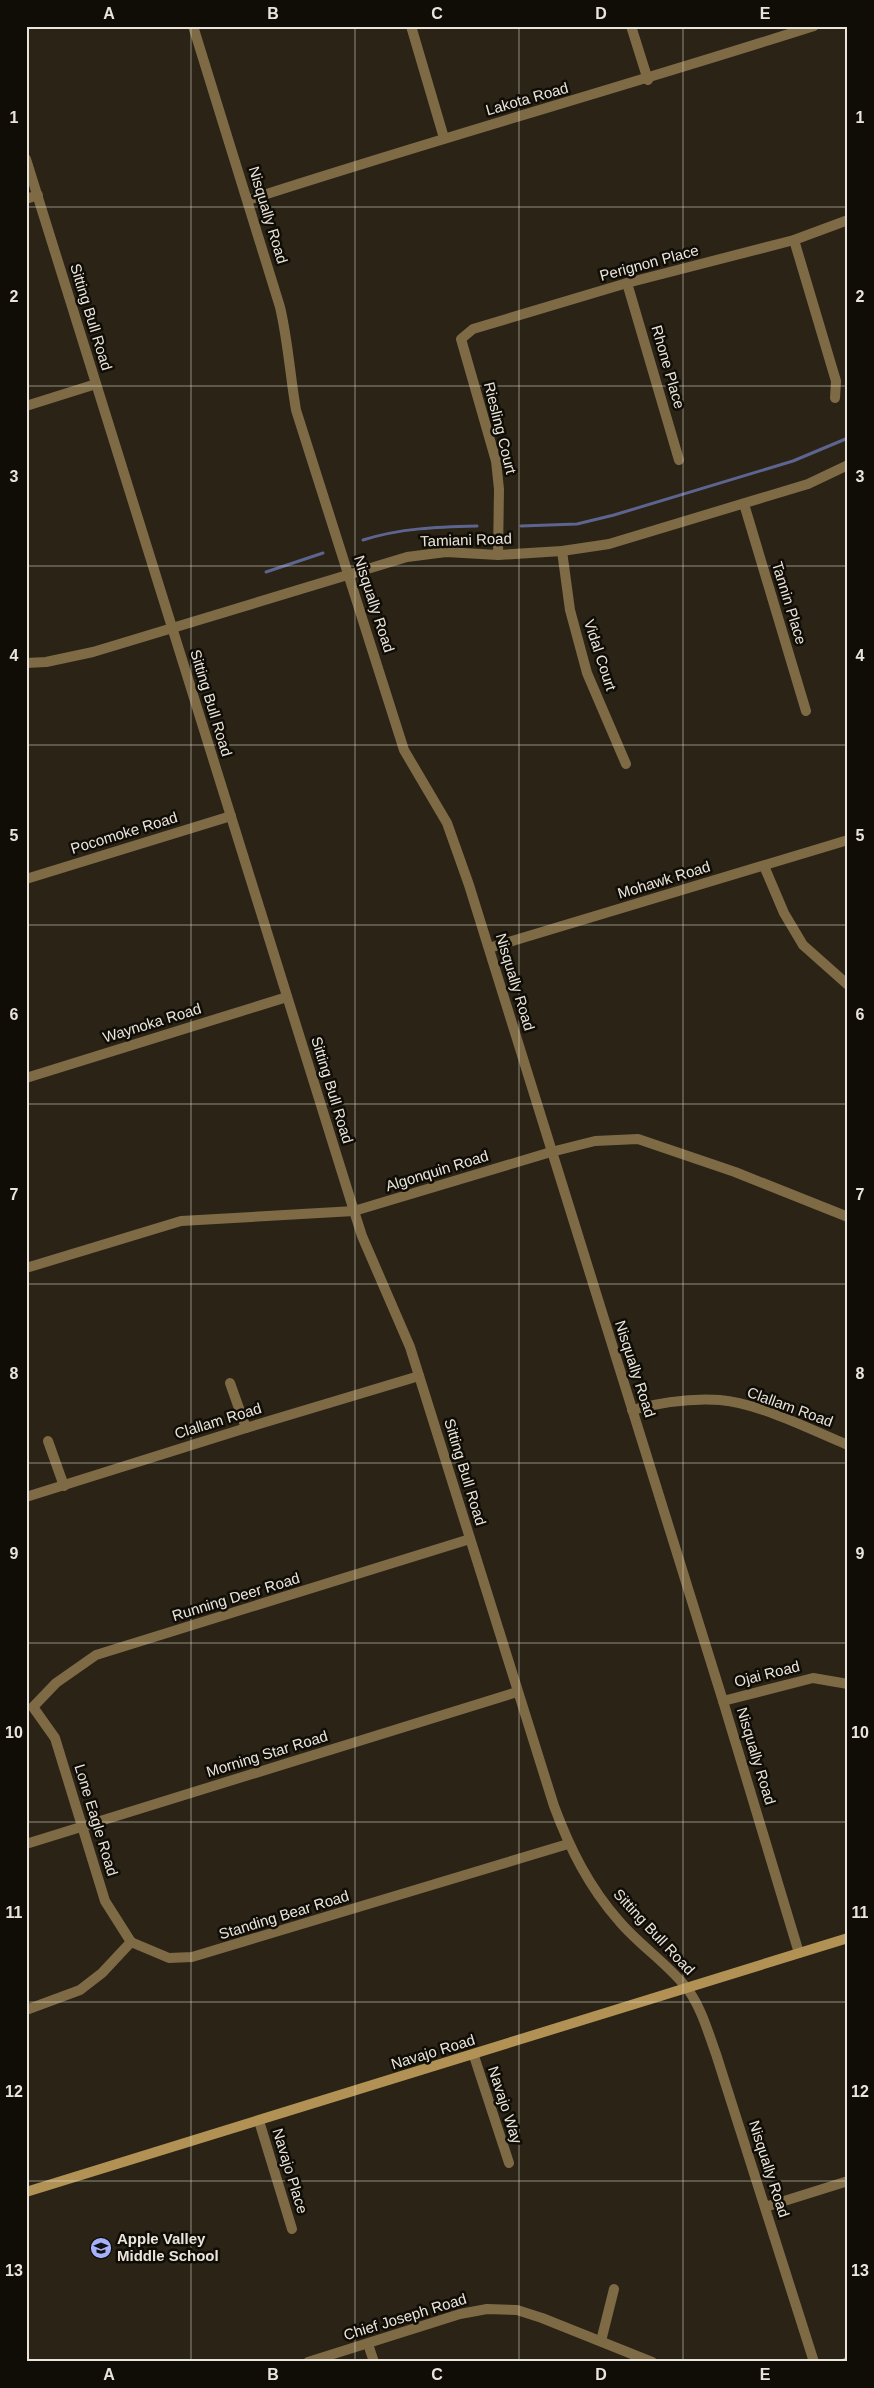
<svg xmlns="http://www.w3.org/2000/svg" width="874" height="2388" font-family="Helvetica,sans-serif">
<rect width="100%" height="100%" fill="#2a2316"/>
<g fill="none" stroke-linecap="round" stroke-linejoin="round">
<g stroke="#5d6490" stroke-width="3">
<path d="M521,526L577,524L614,515L793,461L848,438"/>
<path d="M363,540C401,528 438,527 477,526"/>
<path d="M266,572L323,553"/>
</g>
<g stroke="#7e6a45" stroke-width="10">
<path d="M193,26L280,307C288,341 290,375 296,410L404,750L447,823L469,885L723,1701L799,1953"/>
<path d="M411,26L444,138"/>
<path d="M631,26L648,80"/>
<path d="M26,199L38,195"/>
<path d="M248,200C436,139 626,86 814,26"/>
<path d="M794,240L836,381L835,398"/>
<path d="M627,283L679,460"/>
<path d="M26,406L96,384"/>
<path d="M744,504L806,711"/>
<path d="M562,551L570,610L587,673L626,764"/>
<path d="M498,555L499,489L496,461L461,339L473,329L627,283L794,240L848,220"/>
<path d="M26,663L46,662L93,652L407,557L446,552L498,555L562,551L609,544L808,484L848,465"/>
<path d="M764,866L784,913L803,945L848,985"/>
<path d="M26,879L231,816"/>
<path d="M489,948L848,840"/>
<path d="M26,1078L287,997"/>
<path d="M26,1268L181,1221L354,1211L551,1152L595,1141L638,1139L735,1172L848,1217"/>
<path d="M230,1383L246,1428"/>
<path d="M632,1410C662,1402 690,1398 720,1400C759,1403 811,1430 848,1445"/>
<path d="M48,1441L64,1486"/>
<path d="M26,1497L246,1428L419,1376"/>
<path d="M723,1701L813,1678L848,1684"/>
<path d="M33,1707L56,1683L96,1655L470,1539"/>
<path d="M33,1707L55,1738L105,1901L131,1942"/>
<path d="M26,1844L517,1692"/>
<path d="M131,1942L169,1958L192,1957L568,1844"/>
<path d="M26,2010L80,1990L102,1973L131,1942"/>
<path d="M474,2056L509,2163"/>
<path d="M259,2121L292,2229"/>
<path d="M765,2207L848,2181"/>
<path d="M601,2341L614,2289"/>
<path d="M368,2344L374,2362"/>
<path d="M308,2362L460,2314L487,2309L517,2310L542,2318L652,2362"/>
<path d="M847,2362H848"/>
</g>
<path stroke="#7e6a45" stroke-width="10" d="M26,159L354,1211L362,1236L410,1347L554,1806C570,1849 589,1887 619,1921C640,1946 670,1965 689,1991C702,2010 708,2032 716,2054L814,2362"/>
<path stroke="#b29254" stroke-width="10" d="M26,2192L848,1938"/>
</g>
<path fill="none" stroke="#eae5dc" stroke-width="1" stroke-opacity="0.55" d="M191,26V2362M355,26V2362M519,26V2362M683,26V2362M26,207H848M26,386H848M26,566H848M26,745H848M26,925H848M26,1104H848M26,1284H848M26,1463H848M26,1643H848M26,1822H848M26,2002H848M26,2181H848"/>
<defs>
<g id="school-disc" transform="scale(1.125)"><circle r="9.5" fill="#a6b1fc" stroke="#100d07"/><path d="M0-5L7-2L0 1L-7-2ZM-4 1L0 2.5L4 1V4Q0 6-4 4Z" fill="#111"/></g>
</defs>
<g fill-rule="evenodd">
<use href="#school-disc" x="101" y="2248"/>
</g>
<g text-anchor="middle" stroke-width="5" stroke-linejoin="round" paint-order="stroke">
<g font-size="15" fill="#eae5dc" stroke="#100d07">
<text transform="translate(527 99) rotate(-16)" y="5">Lakota Road</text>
<text transform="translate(268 215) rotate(73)" y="5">Nisqually Road</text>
<text transform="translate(649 263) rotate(-15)" y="5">Perignon Place</text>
<text transform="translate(91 317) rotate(73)" y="5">Sitting Bull Road</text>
<text transform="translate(668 367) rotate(74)" y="5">Rhone Place</text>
<text transform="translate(500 428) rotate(76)" y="5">Riesling Court</text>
<text transform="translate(466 540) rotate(-2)" y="5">Tamiani Road</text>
<text transform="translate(789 603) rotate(73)" y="5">Tannin Place</text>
<text transform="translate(374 604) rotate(72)" y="5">Nisqually Road</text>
<text transform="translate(600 655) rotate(72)" y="5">Vidal Court</text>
<text transform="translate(211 703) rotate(73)" y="5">Sitting Bull Road</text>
<text transform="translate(124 833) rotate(-17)" y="5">Pocomoke Road</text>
<text transform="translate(664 880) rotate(-17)" y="5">Mohawk Road</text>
<text transform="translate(515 982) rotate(73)" y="5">Nisqually Road</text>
<text transform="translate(152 1023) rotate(-17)" y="5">Waynoka Road</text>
<text transform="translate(332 1090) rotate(73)" y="5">Sitting Bull Road</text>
<text transform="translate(437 1171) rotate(-17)" y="5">Algonquin Road</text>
<text transform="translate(635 1369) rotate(72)" y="5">Nisqually Road</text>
<text transform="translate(790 1407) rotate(20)" y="5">Clallam Road</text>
<text transform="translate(218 1421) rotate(-17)" y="5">Clallam Road</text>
<text transform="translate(465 1472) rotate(73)" y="5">Sitting Bull Road</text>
<text transform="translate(236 1597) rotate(-17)" y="5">Running Deer Road</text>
<text transform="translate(767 1674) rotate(-14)" y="5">Ojai Road</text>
<text transform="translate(267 1754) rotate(-17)" y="5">Morning Star Road</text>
<text transform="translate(756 1756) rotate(73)" y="5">Nisqually Road</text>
<text transform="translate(96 1820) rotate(73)" y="5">Lone Eagle Road</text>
<text transform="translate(284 1915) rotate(-17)" y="5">Standing Bear Road</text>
<text transform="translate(654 1932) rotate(47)" y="5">Sitting Bull Road</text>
<text transform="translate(433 2052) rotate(-17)" y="5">Navajo Road</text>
<text transform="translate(505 2105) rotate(72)" y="5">Navajo Way</text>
<text transform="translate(769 2169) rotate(72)" y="5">Nisqually Road</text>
<text transform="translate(290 2171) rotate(73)" y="5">Navajo Place</text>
<text transform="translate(405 2317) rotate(-17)" y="5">Chief Joseph Road</text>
</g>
<g font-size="15" font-weight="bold" fill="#eae5dc" stroke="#100d07" text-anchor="start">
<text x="117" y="2244">Apple Valley<tspan x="117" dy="17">Middle School</tspan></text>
</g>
</g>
<rect width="874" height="2388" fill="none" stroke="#100d07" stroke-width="55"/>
<rect x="28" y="28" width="818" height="2332" fill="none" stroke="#eae5dc" stroke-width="2"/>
<g font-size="16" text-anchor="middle" font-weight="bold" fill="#eae5dc">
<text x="109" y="19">A</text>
<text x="273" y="19">B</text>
<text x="437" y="19">C</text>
<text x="601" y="19">D</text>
<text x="765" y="19">E</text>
<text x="14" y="123">1</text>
<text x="860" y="123">1</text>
<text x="14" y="302">2</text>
<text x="860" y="302">2</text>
<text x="14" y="482">3</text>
<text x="860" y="482">3</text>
<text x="14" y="661">4</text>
<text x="860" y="661">4</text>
<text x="14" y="841">5</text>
<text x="860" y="841">5</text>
<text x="14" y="1020">6</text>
<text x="860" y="1020">6</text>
<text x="14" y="1200">7</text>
<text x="860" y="1200">7</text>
<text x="14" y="1379">8</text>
<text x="860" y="1379">8</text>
<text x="14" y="1559">9</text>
<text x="860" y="1559">9</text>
<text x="14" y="1738">10</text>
<text x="860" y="1738">10</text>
<text x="14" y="1918">11</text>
<text x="860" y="1918">11</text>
<text x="14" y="2097">12</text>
<text x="860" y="2097">12</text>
<text x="14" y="2276">13</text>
<text x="860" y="2276">13</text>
<text x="109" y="2380">A</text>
<text x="273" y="2380">B</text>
<text x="437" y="2380">C</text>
<text x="601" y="2380">D</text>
<text x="765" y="2380">E</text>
</g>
</svg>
